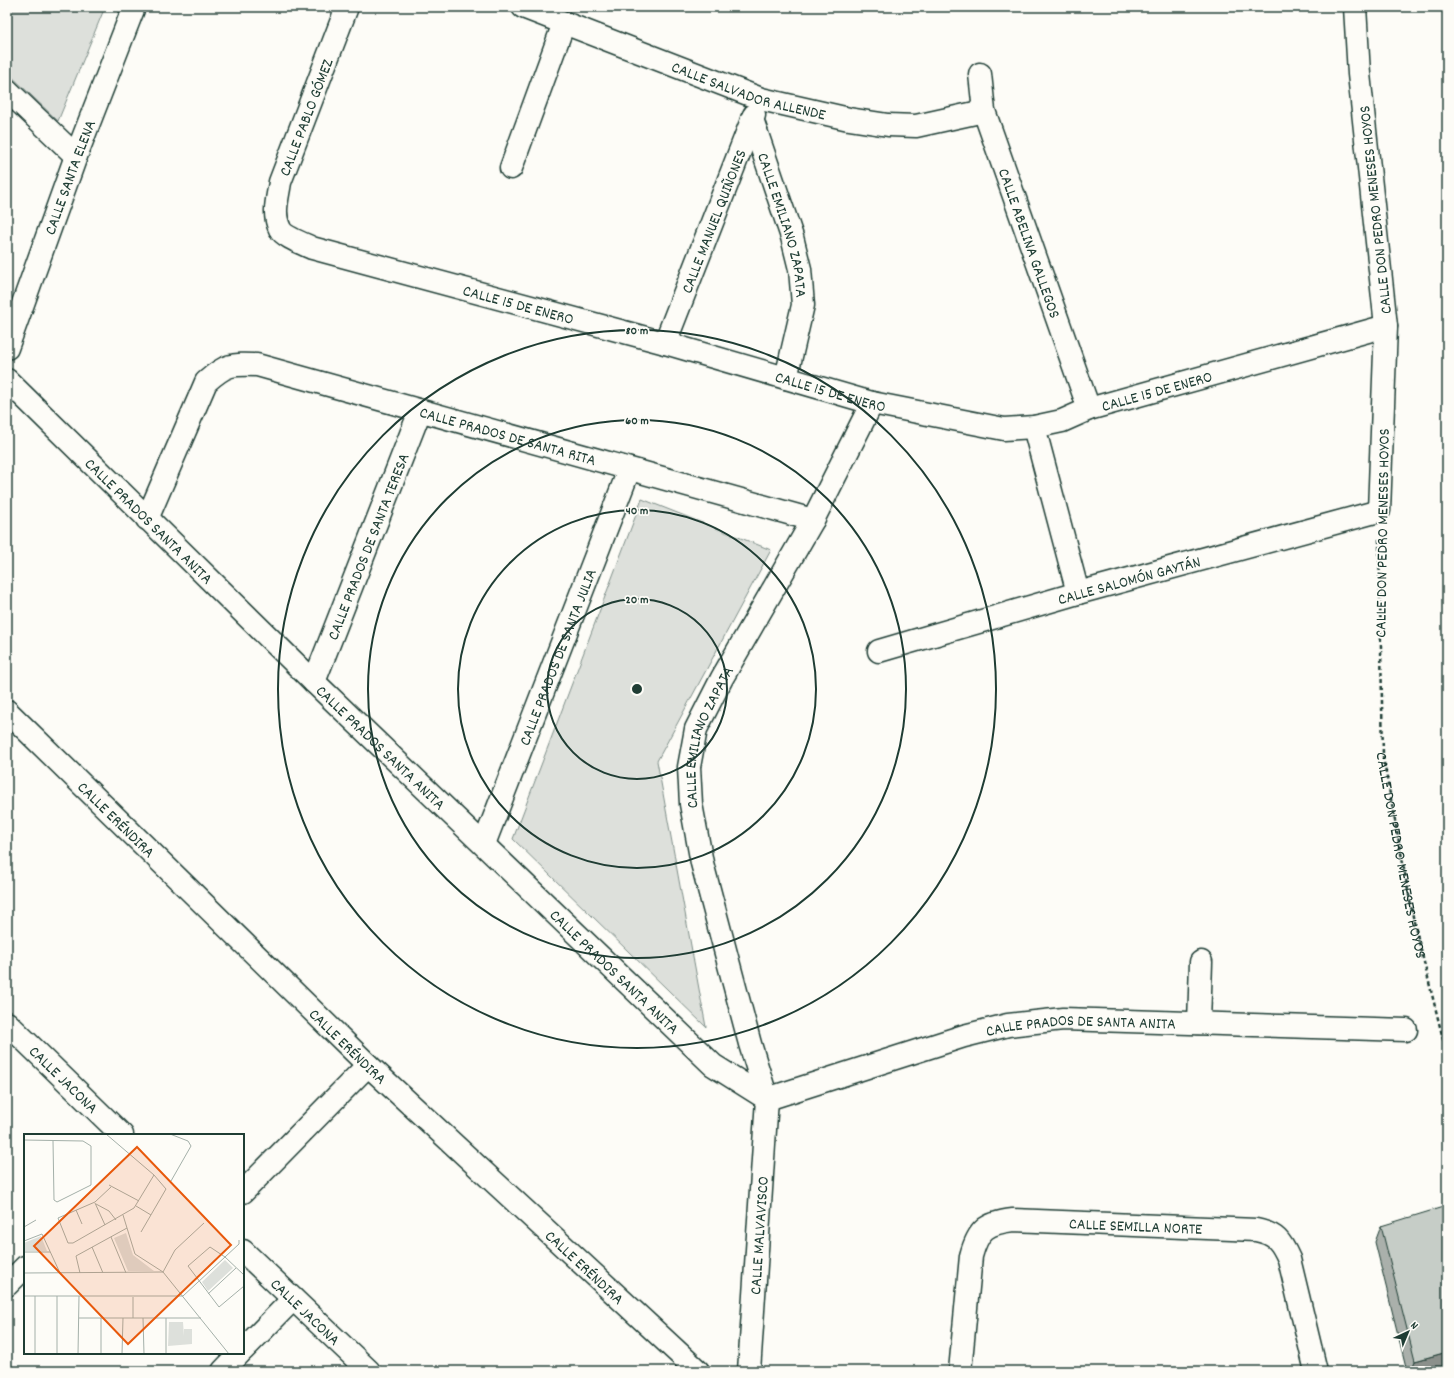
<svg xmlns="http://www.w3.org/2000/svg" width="1454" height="1378" font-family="Dekko,sans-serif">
<rect width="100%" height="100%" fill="#fdfcf7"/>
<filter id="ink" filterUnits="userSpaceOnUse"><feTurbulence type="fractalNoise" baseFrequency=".025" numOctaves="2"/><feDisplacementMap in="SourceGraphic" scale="8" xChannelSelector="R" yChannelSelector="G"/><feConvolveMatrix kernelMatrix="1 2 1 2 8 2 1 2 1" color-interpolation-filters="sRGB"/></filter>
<g filter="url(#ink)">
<g fill="#dde0db" stroke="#7e8e88">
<path d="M7,7H105L58,121L7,72Z"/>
<path d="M642,499L771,550L657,761L706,1027L513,839Z"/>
</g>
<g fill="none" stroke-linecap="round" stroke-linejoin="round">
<g stroke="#1f3d34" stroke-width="25">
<g id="minor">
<path id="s2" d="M347,7L280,182C278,197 272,214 280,229C284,237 304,244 312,248L665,343L872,403L1004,429L1034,427L1062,421L1089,409L1386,326"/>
<path id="s3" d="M523,7L761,99L849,119L888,125L916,126L984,111"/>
<path id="s4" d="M980,74L984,111L1089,409"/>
<path d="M7,90L76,156"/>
<path id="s5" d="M752,119L792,237L800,269L803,305L786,378"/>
<path d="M511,168L564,23"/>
<path id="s6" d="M665,343L754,115"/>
<path id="s7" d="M7,348L76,156L134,7"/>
<path id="s8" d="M7,380L314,682L713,1065L767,1099"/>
<path d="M1034,427L1078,593"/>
<path id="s9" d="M147,519L206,382C226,364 231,364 257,365L813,520"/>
<path id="s10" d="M879,651L1078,593L1379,511L1386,326L1359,74L1355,7"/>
<path id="s11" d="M314,682L420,411"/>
<path id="s12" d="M7,711L368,1065L698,1371"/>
<path id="s13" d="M484,844L629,470"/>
<path id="s14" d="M7,1023L122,1135"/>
<path d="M1199,1023L1201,962"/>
<path id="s15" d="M767,1099L964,1036L1008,1025L1063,1019L1406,1030"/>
<path d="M243,1192L368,1065"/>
<path id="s16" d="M243,1251L369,1371"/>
<path d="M7,1285L25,1267"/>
<path d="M243,1350L293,1299"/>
<path d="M223,1371L240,1353"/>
<path id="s17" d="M749,1371L767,1099L750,1044L702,863L691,804L689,767L696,729L722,678L813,520L872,403"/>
<path id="s18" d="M960,1371L971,1256C978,1230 986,1223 1013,1220L1256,1230C1276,1234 1281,1241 1289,1259L1316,1371"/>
</g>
</g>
<path stroke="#1f3d34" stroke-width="2.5" stroke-dasharray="4 3" stroke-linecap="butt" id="s1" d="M1379,539L1383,757L1414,922L1447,1055"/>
<use href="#minor" stroke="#fdfcf7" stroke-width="22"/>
</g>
<path fill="#aab0ab" stroke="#1f3d34" d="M1447,1216V1366L1431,1371H1407L1375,1242L1381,1226Z"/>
<path fill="#8b908b" stroke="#1f3d34" d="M1447,1352V1366L1431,1371H1411L1415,1361Z"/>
<path fill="#c6cdc7" stroke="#1f3d34" d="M1443,1207L1447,1216V1352L1415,1361L1381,1226Z"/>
</g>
<g fill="none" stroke="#1f3d34" stroke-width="2">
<circle cx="637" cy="689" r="90"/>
<circle cx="637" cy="689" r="179"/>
<circle cx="637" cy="689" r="269"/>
<circle cx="637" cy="689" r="359"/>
</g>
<g text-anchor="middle" stroke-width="3.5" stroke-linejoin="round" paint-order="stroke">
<g font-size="16" fill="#1f3d34" stroke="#fdfcf7">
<text dy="6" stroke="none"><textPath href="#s3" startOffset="241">CALLE SALVADOR ALLENDE</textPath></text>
<text transform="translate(305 117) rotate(-69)" y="6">CALLE PABLO GÓMEZ</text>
<text dy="6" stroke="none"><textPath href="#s7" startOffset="182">CALLE SANTA ELENA</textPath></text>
<text transform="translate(1374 210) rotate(-96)" y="6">CALLE DON PEDRO MENESES HOYOS</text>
<text dy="6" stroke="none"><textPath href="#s6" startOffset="131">CALLE MANUEL QUIÑONES</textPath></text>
<text dy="6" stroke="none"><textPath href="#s5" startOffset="111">CALLE EMILIANO ZAPATA</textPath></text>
<text dy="6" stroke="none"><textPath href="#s4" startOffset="177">CALLE ABELINA GALLEGOS</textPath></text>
<text dy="6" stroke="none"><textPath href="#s2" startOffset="487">CALLE 15 DE ENERO</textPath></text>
<text dy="6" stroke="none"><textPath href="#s2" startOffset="811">CALLE 15 DE ENERO</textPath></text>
<text dy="6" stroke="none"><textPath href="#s2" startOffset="1147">CALLE 15 DE ENERO</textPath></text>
<text dy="6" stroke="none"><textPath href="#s9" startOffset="466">CALLE PRADOS DE SANTA RITA</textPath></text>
<text dy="6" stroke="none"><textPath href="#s8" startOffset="200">CALLE PRADOS SANTA ANITA</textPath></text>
<text transform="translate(1381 533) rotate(-89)" y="6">CALLE DON PEDRO MENESES HOYOS</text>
<text dy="6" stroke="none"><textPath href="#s11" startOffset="146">CALLE PRADOS DE SANTA TERESA</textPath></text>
<text dy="6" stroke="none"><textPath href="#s10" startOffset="260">CALLE SALOMÓN GAYTÁN</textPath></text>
<text dy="6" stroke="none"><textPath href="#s13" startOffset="201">CALLE PRADOS DE SANTA JULIA</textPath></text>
<text dy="6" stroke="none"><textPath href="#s17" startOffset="648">CALLE EMILIANO ZAPATA</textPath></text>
<text dy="6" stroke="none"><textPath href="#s8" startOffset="524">CALLE PRADOS SANTA ANITA</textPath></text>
<text dy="6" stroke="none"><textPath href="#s12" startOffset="154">CALLE ERÉNDIRA</textPath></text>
<text dy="6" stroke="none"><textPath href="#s1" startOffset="318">CALLE DON PEDRO MENESES HOYOS</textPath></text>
<text dy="6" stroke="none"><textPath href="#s8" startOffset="848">CALLE PRADOS SANTA ANITA</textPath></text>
<text dy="6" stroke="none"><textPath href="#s15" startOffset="325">CALLE PRADOS DE SANTA ANITA</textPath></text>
<text dy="6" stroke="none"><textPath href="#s12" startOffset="478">CALLE ERÉNDIRA</textPath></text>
<text dy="6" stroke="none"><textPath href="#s14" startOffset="80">CALLE JACONA</textPath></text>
<text dy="6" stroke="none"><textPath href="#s18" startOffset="299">CALLE SEMILLA NORTE</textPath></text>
<text dy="6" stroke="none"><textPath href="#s17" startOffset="136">CALLE MALVAVISCO</textPath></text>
<text dy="6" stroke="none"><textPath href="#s12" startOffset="802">CALLE ERÉNDIRA</textPath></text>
<text dy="6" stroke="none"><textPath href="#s16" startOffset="87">CALLE JACONA</textPath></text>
</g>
</g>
<g transform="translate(24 1134)">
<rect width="220" height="220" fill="#fdfcf7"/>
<path d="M102,99L109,121L130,137H104L90,104ZM17,102L23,117H0V109ZM201,126L209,134L184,157L178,148ZM145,188H159L160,202V195H168V210L144,212Z" fill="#dde0db"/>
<path fill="none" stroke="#a4b0a9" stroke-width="1" d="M82,0L130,41L142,55L117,98M146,0L164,7L167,12L147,47M0,6L59,7L67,12V51L33,68L30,66L29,7M85,51L115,67M87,53L71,68L34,84L44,109H49L110,74L130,41M71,69L81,91M72,70L85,77L92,86M112,72L127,81M52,76L58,90M99,81L111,120L139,138L205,220M0,93L12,86M87,103L102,139M0,107L18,100L36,139M68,113L79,139M0,118H26M139,138L151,116L180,89M0,139L139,138M56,139L52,122L103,94M220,141L201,123L186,113L164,132L195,173L220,152M184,160L212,134M0,162H159L215,110V106M55,184H177M109,184V163M119,184L120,220M11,220V162M33,220V162M54,220L55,162M77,220V184M98,220L99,184M142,220V184"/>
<path fill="#e8590c" fill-opacity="0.15" stroke="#e8590c" stroke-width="2" d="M113,13L207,111L104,210L10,112Z"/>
<rect width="220" height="220" fill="none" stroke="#1f3d34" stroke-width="2"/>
</g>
<circle cx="637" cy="689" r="6" fill="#1f3d34" stroke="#fdfcf7" stroke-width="2"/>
<g font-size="12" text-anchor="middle" font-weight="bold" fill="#1f3d34" stroke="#fdfcf7" stroke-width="3.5" stroke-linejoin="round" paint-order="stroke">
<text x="637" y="334">80 m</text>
<text x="637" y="424">60 m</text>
<text x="637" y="514">40 m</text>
<text x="637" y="603">20 m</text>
</g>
<rect width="1454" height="1378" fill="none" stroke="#fdfcf7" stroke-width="24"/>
<rect x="12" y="12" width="1430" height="1354" fill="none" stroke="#1f3d34" stroke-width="1.5" filter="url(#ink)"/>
<g transform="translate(1408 1332) rotate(44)" stroke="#fdfcf7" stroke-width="3" paint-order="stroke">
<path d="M0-3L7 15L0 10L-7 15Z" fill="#1f3d34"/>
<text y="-6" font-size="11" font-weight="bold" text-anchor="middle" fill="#1f3d34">N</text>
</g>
</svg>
